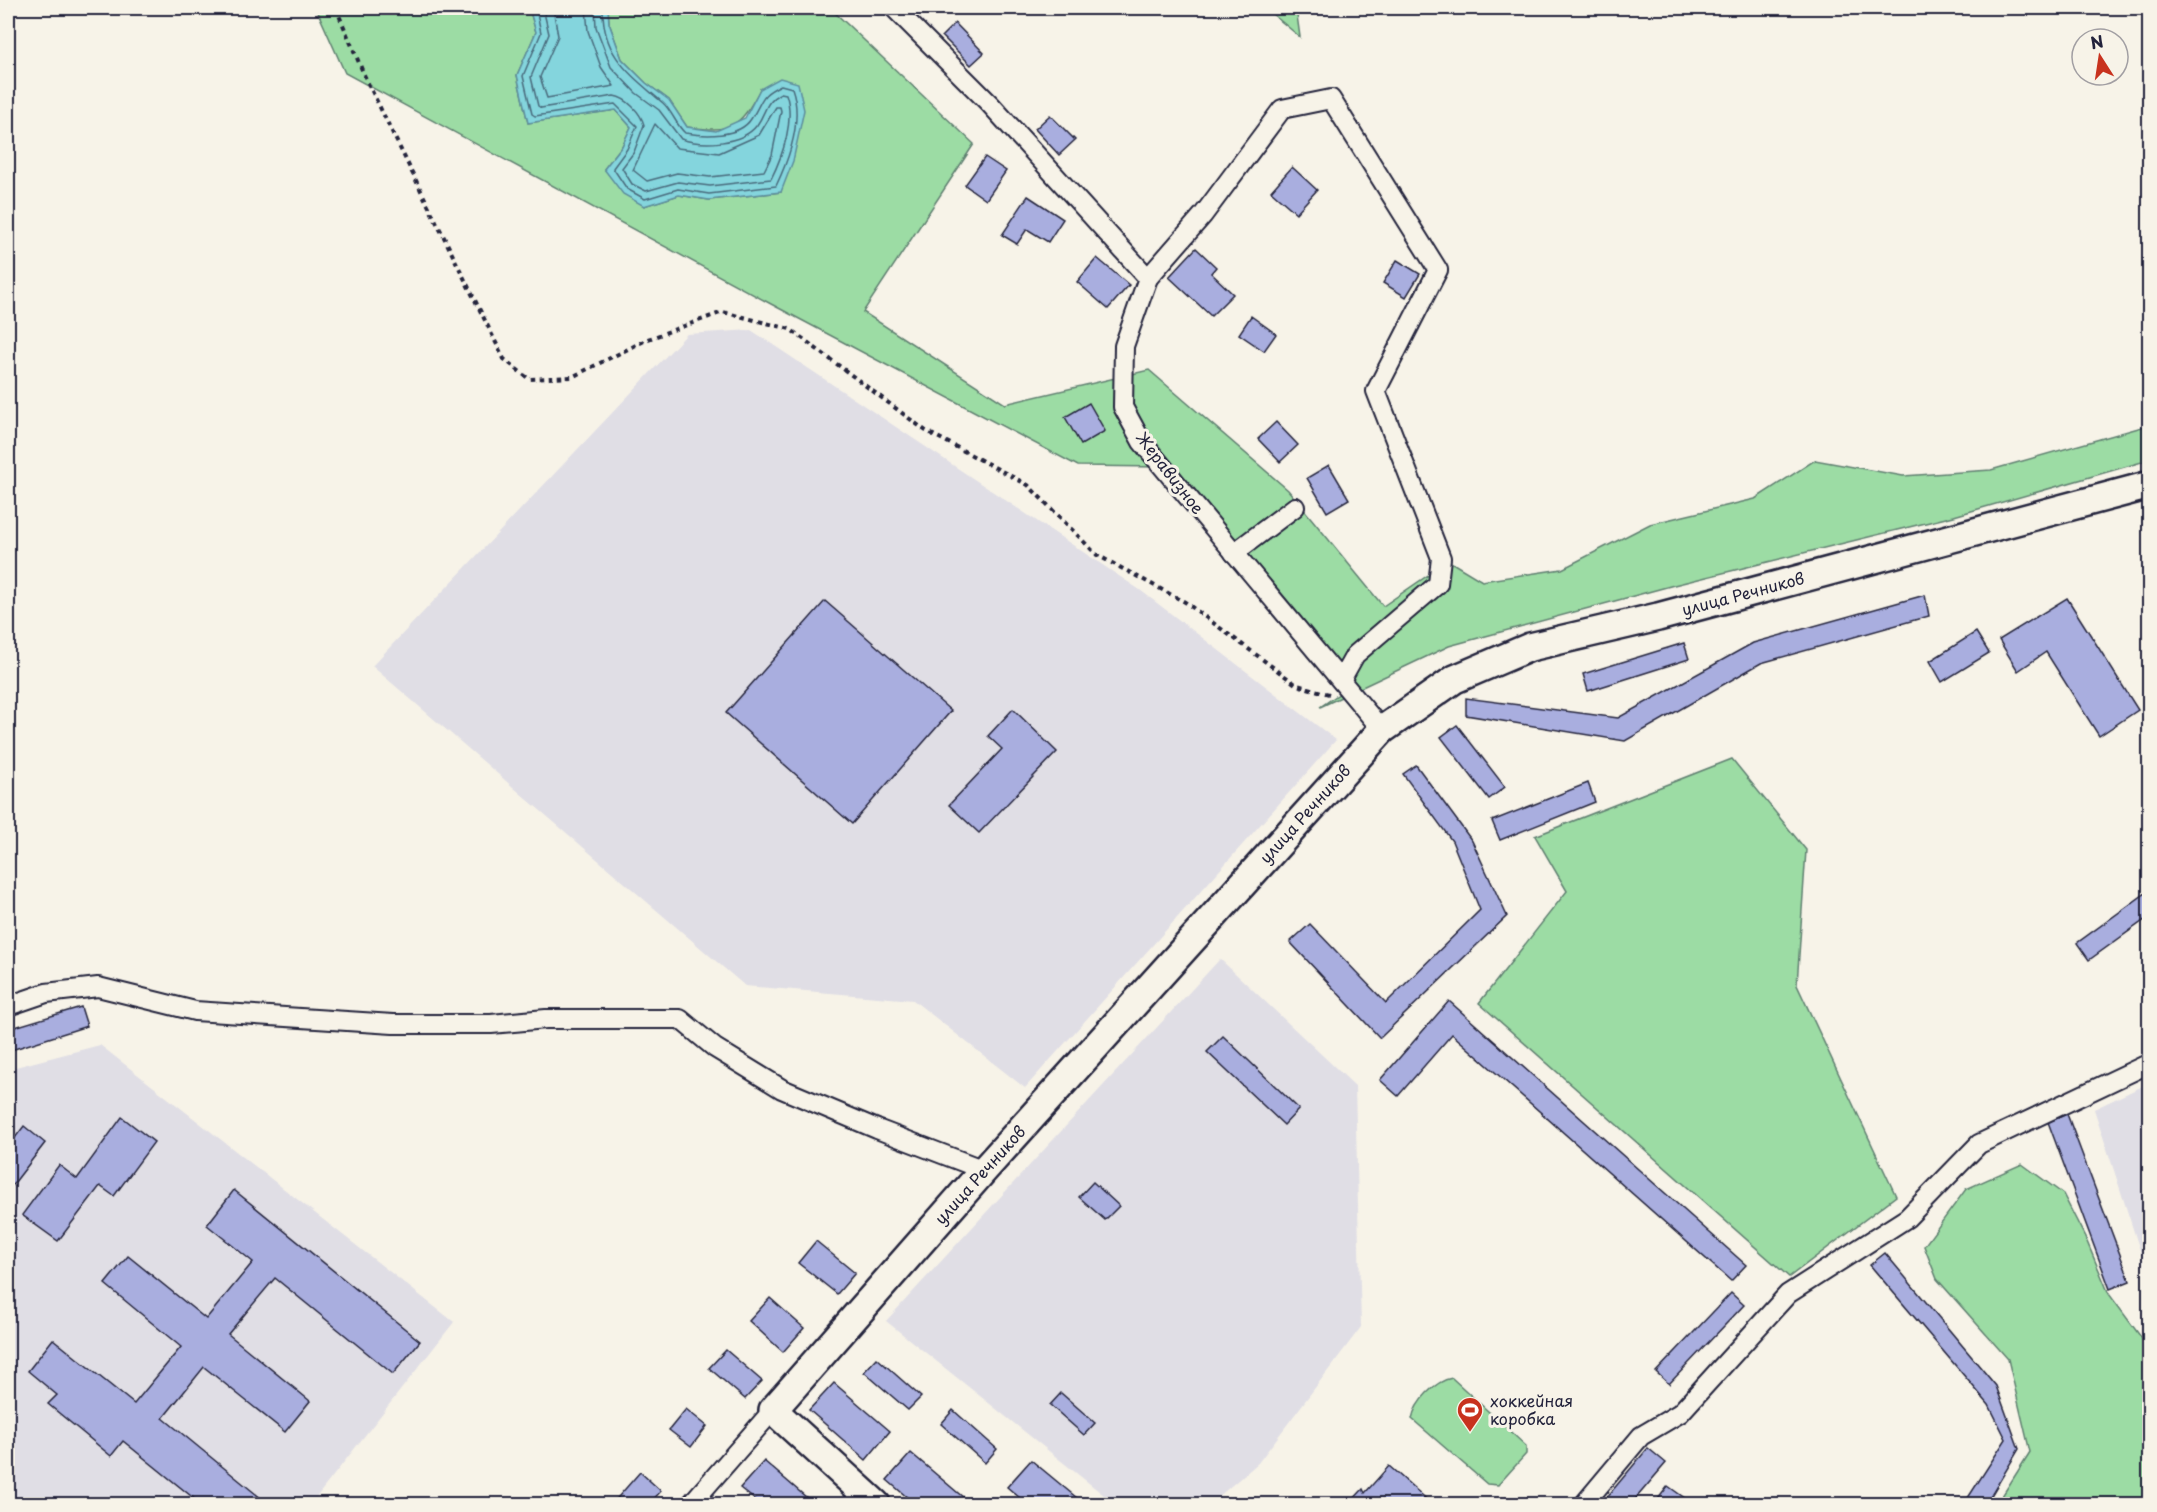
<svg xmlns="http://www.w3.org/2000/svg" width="2157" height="1512" font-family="'Playpen Sans',sans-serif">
<rect width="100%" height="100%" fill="#f7f3e8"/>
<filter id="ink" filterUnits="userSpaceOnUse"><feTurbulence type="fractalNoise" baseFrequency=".0167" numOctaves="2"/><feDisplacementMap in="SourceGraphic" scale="12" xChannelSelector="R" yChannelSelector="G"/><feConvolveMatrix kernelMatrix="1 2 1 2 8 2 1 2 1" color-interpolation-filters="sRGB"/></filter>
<g filter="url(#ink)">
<g fill="#e0dee5">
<path d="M751,330L1140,590L1336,740L1025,1088L913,1000L745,986L372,666L687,334Z"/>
<path d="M1220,959L1355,1086L1361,1327L1258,1463L1210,1504H1115L886,1321Z"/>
<path d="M100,1045L454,1322L311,1504H25L8,1491V1069Z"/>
<path d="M2149,1083V1278L2094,1109Z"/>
</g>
<g fill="#9cdca4" stroke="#5f7f70" stroke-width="1.5">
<path d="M316,8H529L536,32L517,75L528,123L616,110L631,127L622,146L604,169L644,206L679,195L709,200L781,192L760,89C740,128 731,133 687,127L669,100L646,83L622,59L609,23L608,8H830L974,144L863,312L1005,404L1149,370L1288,490L1383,606L1449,561L1482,581L1562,569L1650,524L1755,499L1815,460L1903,476L1991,470L2149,425V460L1954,516L1674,585L1449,646L1320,707L1343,691L1163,467L1078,466L771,304L345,73Z"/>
<path d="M1265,8H1296L1300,37Z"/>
<path d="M1732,759L1806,850L1797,985L1896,1196L1789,1277L1479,1003L1567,891L1535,836Z"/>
<path d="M2022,1164L2063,1194L2085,1237L2109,1294L2149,1348V1504H1997L2030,1452L2008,1359L1937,1279L1924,1246L1966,1189Z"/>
<path d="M1452,1378L1526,1446V1454L1498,1485L1487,1484L1412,1419C1415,1402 1435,1381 1452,1378Z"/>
</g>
<path fill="#84d5dd" stroke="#5d8d9c" stroke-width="1.5" d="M529,8H608L609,23L622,59L646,83L669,100L687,127L716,131L745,118L760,89L780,78L798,83L804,110L793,161L781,192L709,200L679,195L644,206L623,194L604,169L622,146L631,127L616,110L528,123L517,75L536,32Z"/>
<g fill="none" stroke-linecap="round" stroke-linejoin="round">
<g stroke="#496a7c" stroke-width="1.5">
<path d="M536,8L541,33L523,76L532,114L535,116L615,104L637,126L627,149L613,168L627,189L645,199L678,189L709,194L776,186C790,157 803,119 792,88L781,85C758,96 764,100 751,119C739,138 704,136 685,133C676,125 672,111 663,103C630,74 602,56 603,8"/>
<path d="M543,8L549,34L531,77L538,106L541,108L614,96C627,98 641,113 644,125L634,152L622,168L632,184L646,191L678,182L710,186L771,179C783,155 795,120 786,94L781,93C764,102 767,111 757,125C742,145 702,146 681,139L659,110L636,93L611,67L596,27L595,8"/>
<path d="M553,8L558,36L540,77L547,98L614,86L601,67L588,31L586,8"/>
<path d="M776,107H780L781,111L772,155L764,171L710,177L677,173L647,181L633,170L655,124L677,148L719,153L759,135Z"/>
</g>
</g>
<g fill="#a9aedf" stroke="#22223b" stroke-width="1.5">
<path d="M955,23L984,53L971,65L942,36Z"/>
<path d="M1050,115L1075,140L1059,155L1035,129Z"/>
<path d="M985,157L1006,171L986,200L965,185Z"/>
<path d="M1292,167L1317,190L1296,213L1271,191Z"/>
<path d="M1028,196L1063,219L1048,242L1027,229L1017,244L1002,235Z"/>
<path d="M1196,248L1216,267L1211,273L1233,294L1211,316L1169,277Z"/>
<path d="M1097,258L1129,285L1108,309L1077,282Z"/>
<path d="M1397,260L1420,274L1406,297L1383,283Z"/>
<path d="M1251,316L1276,334L1264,351L1239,334Z"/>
<path d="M1089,403L1105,431L1081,445L1065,417Z"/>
<path d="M1276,422L1298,445L1280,462L1258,439Z"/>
<path d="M1329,465L1349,499L1327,512L1307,478Z"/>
<path d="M1925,595L1929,616L1761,663L1625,741L1466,715V698L1618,718L1753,643Z"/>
<path d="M2067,598L2138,710L2099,736L2046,652L2018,671L1999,640Z"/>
<path d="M825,601L951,711L852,824L726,713Z"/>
<path d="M1976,632L1989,653L1942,682L1930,661Z"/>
<path d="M1684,643L1689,659L1588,691L1583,674Z"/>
<path d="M1013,709L1057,752L979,833L949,805L1002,749L988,736Z"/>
<path d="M1457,725L1505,787L1489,799L1441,737Z"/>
<path d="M1416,765L1472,841L1507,916L1380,1038L1290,942L1310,924L1386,1003L1480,910L1452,841L1403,774Z"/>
<path d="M1588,783L1595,802L1500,840L1492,821Z"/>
<path d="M2150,890V916L2089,960L2077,943Z"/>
<path d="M1449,1001L1746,1265L1731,1281L1452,1034L1398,1096L1380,1080Z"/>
<path d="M81,1007L87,1026L8,1051V1029Z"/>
<path d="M1223,1036L1299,1109L1284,1125L1207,1052Z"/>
<path d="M2067,1114L2130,1281L2110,1289L2048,1122Z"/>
<path d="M122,1117L154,1142L114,1196L100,1186L58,1241L22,1215L59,1165L77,1179Z"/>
<path d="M24,1126L45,1143L8,1191V1147Z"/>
<path d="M1093,1182L1119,1206L1105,1220L1079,1197Z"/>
<path d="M234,1190L420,1341L393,1374L275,1278L228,1334L310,1401L285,1432L204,1367L163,1418L268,1504H201L123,1441L111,1456L48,1404L57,1395L28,1371L53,1339L134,1404L181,1347L105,1284L128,1256L206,1319L253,1262L207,1225Z"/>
<path d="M816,1241L855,1273L837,1294L798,1263Z"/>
<path d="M1885,1253L1996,1386L2019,1449L1986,1504H1964L2006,1439L1989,1405L1870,1265Z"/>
<path d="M1731,1293L1744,1305L1669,1384L1656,1372Z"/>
<path d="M770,1298L804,1328L783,1352L749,1321Z"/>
<path d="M726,1350L762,1381L745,1399L709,1368Z"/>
<path d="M877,1358L921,1397L908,1410L864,1372Z"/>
<path d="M834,1383L890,1431L866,1460L809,1410Z"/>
<path d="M1061,1393L1095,1423L1084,1435L1050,1405Z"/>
<path d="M686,1409L707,1426L691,1447L669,1430Z"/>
<path d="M953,1410L997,1449L985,1463L941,1424Z"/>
<path d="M1648,1448L1666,1463L1631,1504H1601Z"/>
<path d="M911,1453L971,1504H915L887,1480Z"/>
<path d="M1031,1460L1077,1498L1071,1504H1027L1007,1487Z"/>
<path d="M764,1461L814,1504H760L740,1488Z"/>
<path d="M1389,1466L1432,1504H1349L1363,1489L1365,1493Z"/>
<path d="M640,1472L661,1491L649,1504H612Z"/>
<path d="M1668,1486L1693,1504L1655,1503Z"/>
</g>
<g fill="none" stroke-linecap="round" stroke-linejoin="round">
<g stroke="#22223b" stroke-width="14">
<path id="lane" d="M848,1504L858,1492"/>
</g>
<g stroke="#22223b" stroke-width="22">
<g id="street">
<path d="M894,8L990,104L1148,278L1124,346L1123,407L1142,442L1382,730"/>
<path d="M1148,278L1203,215L1282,109L1331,99L1438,270L1376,391L1441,558L1438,584L1355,655L1341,680"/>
<path d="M1234,553L1295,507"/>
<path d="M8,1006L46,993L98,987L195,1011L393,1024H491L546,1019H680L715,1048L782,1089L877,1129L984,1170"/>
<path d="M691,1504L773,1410"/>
<path d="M1584,1504L1641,1436L1680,1413L1788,1294L1907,1218L1979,1144L2150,1063"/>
</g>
</g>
<g stroke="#22223b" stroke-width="32">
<path id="secondary" d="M876,1504L773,1410L984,1170L1382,730L1455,679L1530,647L1658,617L2150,485"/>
</g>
<path stroke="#22223b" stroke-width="4" stroke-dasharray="4.5 4.5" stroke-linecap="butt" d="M336,8L365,77L504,359L529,379L572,377L648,339L723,312L790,329L926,431L1028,485L1097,555L1185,602L1297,685L1329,694"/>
<use href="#lane" stroke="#f7f3e8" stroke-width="9"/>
<use href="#street" stroke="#f7f3e8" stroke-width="18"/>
<use href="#secondary" stroke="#f7f3e8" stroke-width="27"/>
</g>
</g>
<defs>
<g id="stadium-pin" transform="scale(1.35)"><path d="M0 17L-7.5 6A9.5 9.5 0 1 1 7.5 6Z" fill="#c8321e" stroke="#f7f3e8"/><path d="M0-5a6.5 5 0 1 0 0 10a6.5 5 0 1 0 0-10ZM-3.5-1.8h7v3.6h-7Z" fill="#fff"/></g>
</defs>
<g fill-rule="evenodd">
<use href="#stadium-pin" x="1470" y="1410"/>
</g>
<g text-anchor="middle" stroke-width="6" stroke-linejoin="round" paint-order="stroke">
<g font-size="16" fill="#22223b" stroke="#f7f3e8">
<text transform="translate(1170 473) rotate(52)" y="6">Жеравизное</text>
<text transform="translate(1743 594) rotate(-15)" y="6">улица Речников</text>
<text transform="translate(1305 814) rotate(-48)" y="6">улица Речников</text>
<text transform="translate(980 1175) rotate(-48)" y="6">улица Речников</text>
</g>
<g font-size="16" fill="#22223b" stroke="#f7f3e8" text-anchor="start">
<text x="1490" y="1407">хоккейная<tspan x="1490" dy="18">коробка</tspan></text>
</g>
</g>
<rect width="2157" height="1512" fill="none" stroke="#f7f3e8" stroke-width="30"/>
<rect x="15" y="15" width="2127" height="1482" fill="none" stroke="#22223b" stroke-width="2" filter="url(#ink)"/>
<g transform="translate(2100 57) rotate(348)"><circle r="28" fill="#f7f3e8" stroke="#a29fa3" stroke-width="1.5"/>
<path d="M0-4.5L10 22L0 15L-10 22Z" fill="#c8321e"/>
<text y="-9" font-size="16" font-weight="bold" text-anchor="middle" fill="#22223b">N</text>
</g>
</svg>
